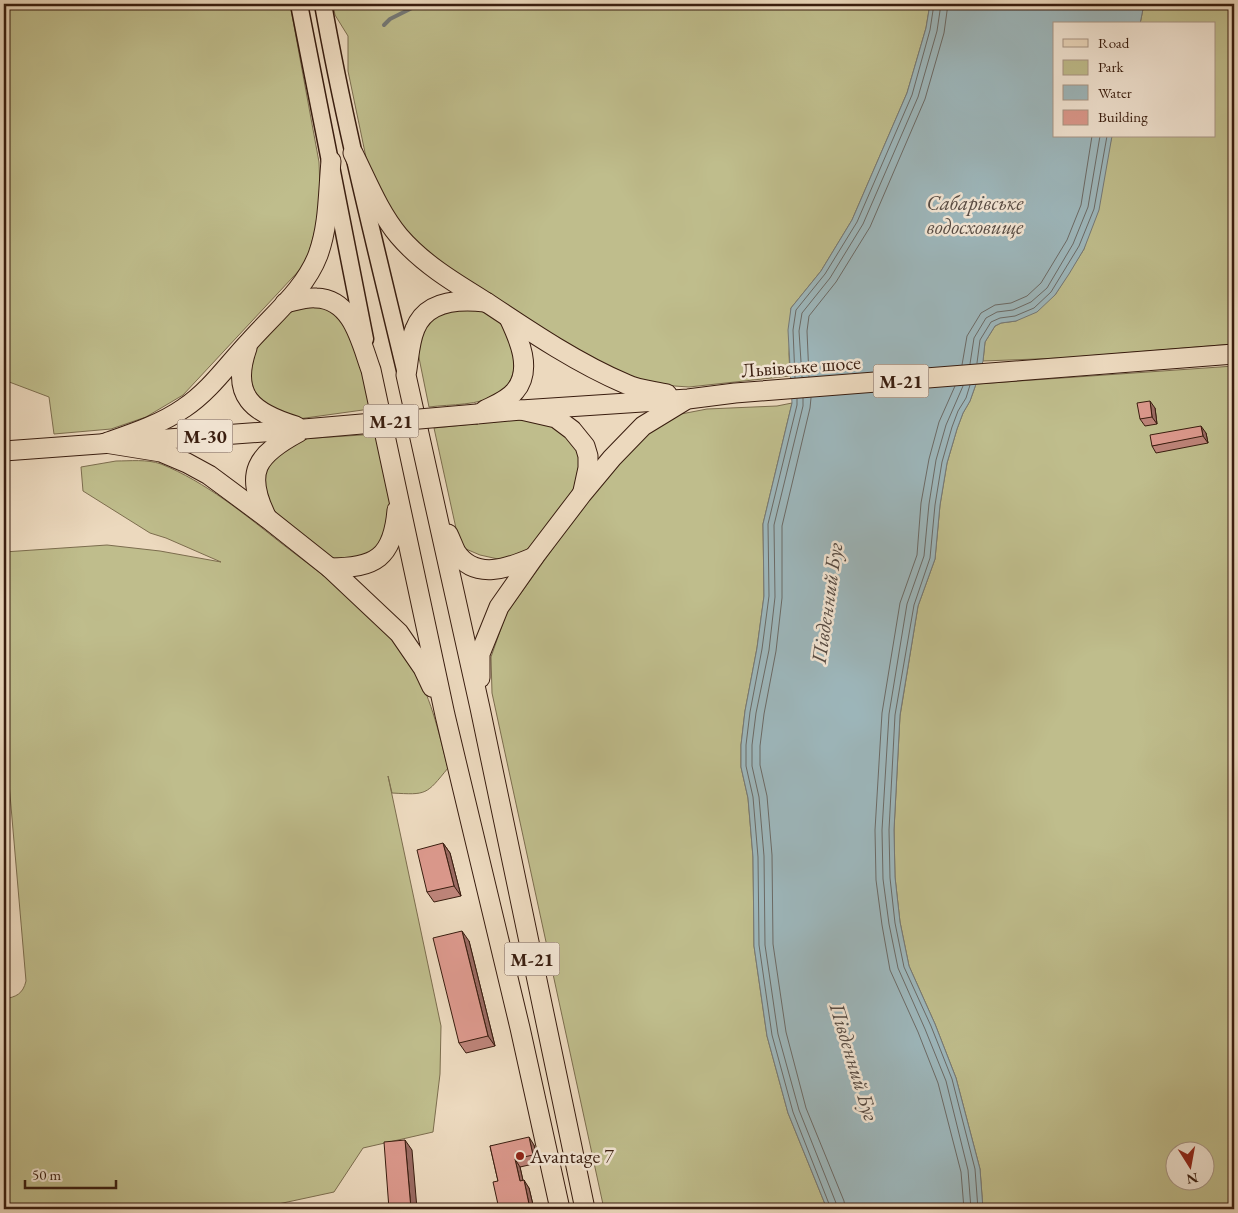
<svg xmlns="http://www.w3.org/2000/svg" width="1238" height="1213" font-family="'EB Garamond',serif">
<rect width="100%" height="100%" fill="#ecd9be"/>
<filter id="stains"><feTurbulence type="fractalNoise" baseFrequency=".004" numOctaves="4"/><feColorMatrix values="0 0 0 0 .2 0 0 0 0 .09 0 0 0 0 .02 0 0 0 .5 -.17"/></filter>
<radialGradient id="worn" r=".72"><stop offset=".6" stop-color="#630" stop-opacity="0"/><stop offset="1" stop-color="#630" stop-opacity=".3"/></radialGradient>
<g fill="#bfbd8c" stroke="#7c6d4e" fill-rule="evenodd">
<path d="M4,4H290L319,162L320,189L317,223L306,263L183,395L146,417L111,429L54,434L49,397L4,380Z"/>
<path d="M333,4H930L926,28L907,93L852,220L821,271L791,308L789,354L790,376L689,387L660,385L628,378L592,361L445,269L403,230L368,167L348,71V36L335,15Z"/>
<path d="M1144,4H1234V344L1062,358L983,361L985,342L995,326L1001,323L1016,321L1055,295L1084,249L1112,136H1214V24H1140Z"/>
<path d="M309,306L322,307L337,313L357,345L370,409L298,419L278,415L253,392L248,377L254,351L262,340L286,315L296,309Z"/>
<path d="M472,307C482,311 492,314 500,321C506,327 508,334 510,342C516,361 517,381 498,394C479,406 451,404 429,407L417,348L427,325L436,316L446,309Z"/>
<path d="M1234,366V1209H983L980,1169L956,1078L935,1024L909,966L900,922L895,877L894,830L900,716L918,606L935,559L940,505L947,463L957,429L963,413L970,401L976,384ZM1176,1150H1206V1180H1176Z"/>
<path d="M792,403L763,524L764,596L757,648L745,711L741,745V767L748,798L753,857L754,946L767,1036L788,1113L827,1209H604L492,693L491,657L506,614L615,462L647,431L681,414L707,409L777,406Z"/>
<path d="M522,419L538,420L564,432L573,443L578,454L579,465L574,488L536,547L511,558L498,559L480,555L466,549L459,542L434,428Z"/>
<path d="M377,434L392,513L376,555L339,565L277,519L261,482L270,456L300,439Z"/>
<path d="M116,461C130,461 147,459 161,464C206,482 244,514 281,543C326,578 377,613 409,661C431,694 438,731 448,768C426,795 427,795 392,793L388,776L441,1026L440,1074L433,1132L363,1148L334,1192L255,1209H4V999C16,997 23,994 26,981L4,725V552L107,545L160,551L221,562L166,538L150,533L83,491L81,467Z"/>
</g>
<path fill="#9db7bc" stroke="#757977" d="M930,4H1144L1140,24H1054V136H1112L1099,210L1084,249L1069,274L1055,295L1037,312L1016,321L1001,323L995,326L985,342L983,361L976,384L970,401L963,413L957,429L947,463L940,505L935,559L918,606L900,715L894,830L895,877L900,922L909,966L935,1024L956,1078L980,1169L983,1209H827L788,1113L767,1036L754,946L753,857L748,798L741,767V745L745,711L757,648L764,596L763,524L792,403L788,330L791,308L821,271L852,220L907,93L926,28Z"/>
<g fill="none" stroke-linecap="round" stroke-linejoin="round">
<g stroke="#6b6a66" stroke-width="1">
<path d="M977,363L980,340L991,322L1000,318L1015,316L1034,308L1051,292L1079,246L1094,209L1107,136"/>
<path d="M970,364L974,338L986,318L997,312L1013,310L1031,302L1047,288L1073,244L1088,207L1100,136"/>
<path d="M962,365L967,336L981,313L995,305L1011,303L1027,296L1041,283L1067,240L1081,205L1092,136"/>
<path d="M802,377L799,331L802,313L830,278L863,224L918,97L937,31L941,4"/>
<path d="M809,377L807,331L809,316L836,282L870,227L925,99L944,33L948,4"/>
<path d="M795,378L793,330L796,310L825,274L857,222L912,95L930,30L934,4"/>
<path d="M970,385L966,398L958,411L952,427L942,462L935,505L930,558L914,605L895,715L889,830L890,878L895,923L904,967L931,1026L952,1079L975,1169L978,1209"/>
<path d="M955,386L939,422L929,459L921,503L917,555L900,603L882,713L875,830L876,880L882,925L890,970L918,1032L938,1083L961,1172L964,1209"/>
<path d="M963,386L946,425L936,460L929,504L924,556L907,604L889,714L882,830L883,879L889,924L898,968L925,1029L946,1081L968,1170L971,1209"/>
<path d="M803,398V406L774,525L775,597L769,650L756,713L752,745V766L759,797L764,856L765,945L778,1034L799,1110L836,1203L837,1209"/>
<path d="M811,398L810,408L782,526V598L776,651L764,714L760,746V765L767,796L772,855L773,944L786,1032L806,1108L844,1201L845,1209"/>
<path d="M797,399V405L768,524L769,596L762,649L750,712L746,745V766L753,797L758,857L759,945L772,1035L793,1112L831,1209"/>
</g>
<path stroke="#757977" stroke-width="4" d="M384,25L390,19L420,4"/>
<g stroke="#391d0f" stroke-width="19">
<g id="major">
<path d="M299,4L365,339"/>
<path d="M323,4C345,127 376,248 405,370"/>
</g>
</g>
<g stroke="#391d0f" stroke-width="21">
<g id="highway">
<path d="M353,153C367,181 379,212 399,236C423,264 455,283 486,302C531,332 577,363 626,384C638,390 654,391 667,394"/>
<path d="M485,302C459,299 426,300 415,329C409,343 409,360 406,375L480,708L585,1209"/>
<path d="M285,303C295,301 306,297 316,298C353,299 361,343 371,370L445,715L520,1028L560,1209"/>
<path d="M247,348C230,396 253,413 296,426"/>
<path d="M485,410C495,405 508,400 515,391C533,370 519,339 509,318"/>
<path d="M521,410L688,399L735,393L1234,354"/>
<path d="M477,414L521,410L556,418L572,430L585,446L588,456V468L583,491"/>
<path d="M108,442C134,433 161,424 184,408C210,391 229,363 250,341C274,314 305,289 318,255C329,225 328,192 331,161"/>
<path d="M105,443L161,452L187,463L209,475L267,518L330,568L399,633L423,668L432,687"/>
<path d="M4,451L304,429"/>
<path d="M267,518C244,472 256,455 299,432"/>
<path d="M448,534C451,540 453,546 456,552C475,581 509,568 534,557"/>
<path d="M330,568C375,568 393,558 397,510"/>
<path d="M480,678V654L499,607L534,557L582,494L612,458L643,426L684,401"/>
</g>
</g>
<use href="#major" stroke="#ecd9be" stroke-width="16"/>
<use href="#highway" stroke="#ecd9be" stroke-width="19"/>
<g stroke="#391d0f" stroke-width="21" stroke-linecap="butt">
<path id="highway-bridge" d="M304,429L477,414"/>
</g>
<use href="#highway-bridge" stroke="#ecd9be" stroke-width="19"/>
</g>
<g fill="#bd8479" stroke="#391d0f">
<path d="M1155,408L1157,424L1145,426L1140,419Z"/>
<path d="M1206,433L1208,443L1156,453L1152,446Z"/>
<path d="M443,843L450,853L461,896L434,902L427,892Z"/>
<path d="M469,941L495,1046L466,1053L459,1043Z"/>
<path d="M534,1145L538,1163L520,1167L523,1181L529,1188L534,1209H499L498,1181L490,1146Z"/>
</g>
<g fill="#9a6b63" stroke="#391d0f">
<path d="M1150,401L1155,408L1157,424L1152,417Z"/>
<path d="M1201,426L1206,433L1208,443L1203,436Z"/>
<path d="M443,843L450,853L461,896L454,886Z"/>
<path d="M462,931L469,941L495,1046L488,1036Z"/>
<path d="M529,1137L534,1145L538,1163L533,1155Z"/>
<path d="M405,1140L412,1150L417,1209H411Z"/>
<path d="M515,1159L520,1167L525,1189L520,1181Z"/>
<path d="M524,1180L529,1188L534,1209H530Z"/>
</g>
<g fill="#dc998d" stroke="#391d0f">
<path d="M1150,401L1152,417L1140,419L1137,403Z"/>
<path d="M1201,426L1203,436L1152,446L1150,435Z"/>
<path d="M443,843L454,886L427,892L417,850Z"/>
<path d="M462,931L488,1036L459,1043L433,938Z"/>
<path d="M529,1137L533,1155L515,1159L520,1181L524,1180L530,1209H499L493,1182L498,1181L490,1146Z"/>
<path d="M405,1140L411,1209H389L384,1142Z"/>
</g>
<circle fill="#8f2418" stroke="#f3e6d5" stroke-width="2" cx="520" cy="1156" r="5"/>
<g text-anchor="middle" stroke-width="5" stroke-linejoin="round" paint-order="stroke">
<g fill="#f3e6d5" stroke="#71594a" stroke-width="1">
<rect x="873.5" y="364.5" width="55" height="33" rx="4"/>
<rect x="363.5" y="404.5" width="55" height="33" rx="4"/>
<rect x="177.5" y="419.5" width="55" height="33" rx="4"/>
<rect x="504.5" y="942.5" width="55" height="33" rx="4"/>
</g>
<g font-size="19" font-weight="bold" fill="#391d0f">
<text x="901" y="388">М-21</text>
<text x="391" y="428">М-21</text>
<text x="205" y="443">М-30</text>
<text x="532" y="966">М-21</text>
</g>
<g font-size="20" fill="#391d0f" stroke="#f3e6d5">
<text transform="translate(801 366) rotate(-4)" y="7">Львівське шосе</text>
</g>
<g font-size="20" fill="#391d0f" stroke="#f3e6d5" text-anchor="start">
<text x="530" y="1163">Avantage 7</text>
</g>
<g font-size="21" font-style="italic" fill="#574b43" stroke="#f3e6d5">
<text x="975" y="210">Сабарівське<tspan x="975" dy="24">водосховище</tspan></text>
<text transform="translate(827 603) rotate(-82)" y="7">Південний Буг</text>
<text transform="translate(854 1062) rotate(73)" y="7">Південний Буг</text>
</g>
</g>
<rect width="1238" height="1213" fill="none" stroke="#ecd9be" stroke-width="20"/>
<rect x="5" y="5" width="1228" height="1203" fill="none" stroke="#391d0f" stroke-width="2.5"/>
<rect x="10" y="10" width="1218" height="1193" fill="none" stroke="#391d0f"/>
<rect x="1053" y="22" width="162" height="115" fill="#f3e6d5" stroke="#a99686"/>
<rect x="1063" y="39" width="25" height="8" fill="#ecd9be" stroke="#a99686"/>
<text x="1098" y="48" font-size="15" fill="#391d0f">Road</text>
<rect x="1063" y="60" width="25" height="15" fill="#bfbd8c" stroke="#a99686"/>
<text x="1098" y="72" font-size="15" fill="#391d0f">Park</text>
<rect x="1063" y="85" width="25" height="15" fill="#9db7bc" stroke="#a99686"/>
<text x="1098" y="98" font-size="15" fill="#391d0f">Water</text>
<rect x="1063" y="110" width="25" height="15" fill="#dc998d" stroke="#a99686"/>
<text x="1098" y="122" font-size="15" fill="#391d0f">Building</text>
<g transform="translate(1190 1166) rotate(169)"><circle r="24" fill="#f3e6d5" stroke="#a99686"/>
<path d="M0-4L9 19L0 12L-9 19Z" fill="#8f2418"/>
<text y="-8" font-size="14" font-weight="bold" text-anchor="middle" fill="#391d0f">N</text>
</g>
<path d="M25 1180v8h91v-8" fill="none" stroke="#391d0f" stroke-width="2.5"/>
<text x="32" y="1180" font-size="15" fill="#391d0f" stroke="#f3e6d5" stroke-width="4" paint-order="stroke">50 m</text>
<rect width="100%" height="100%" filter="url(#stains)"/>
<rect width="100%" height="100%" fill="url(#worn)"/>
</svg>
